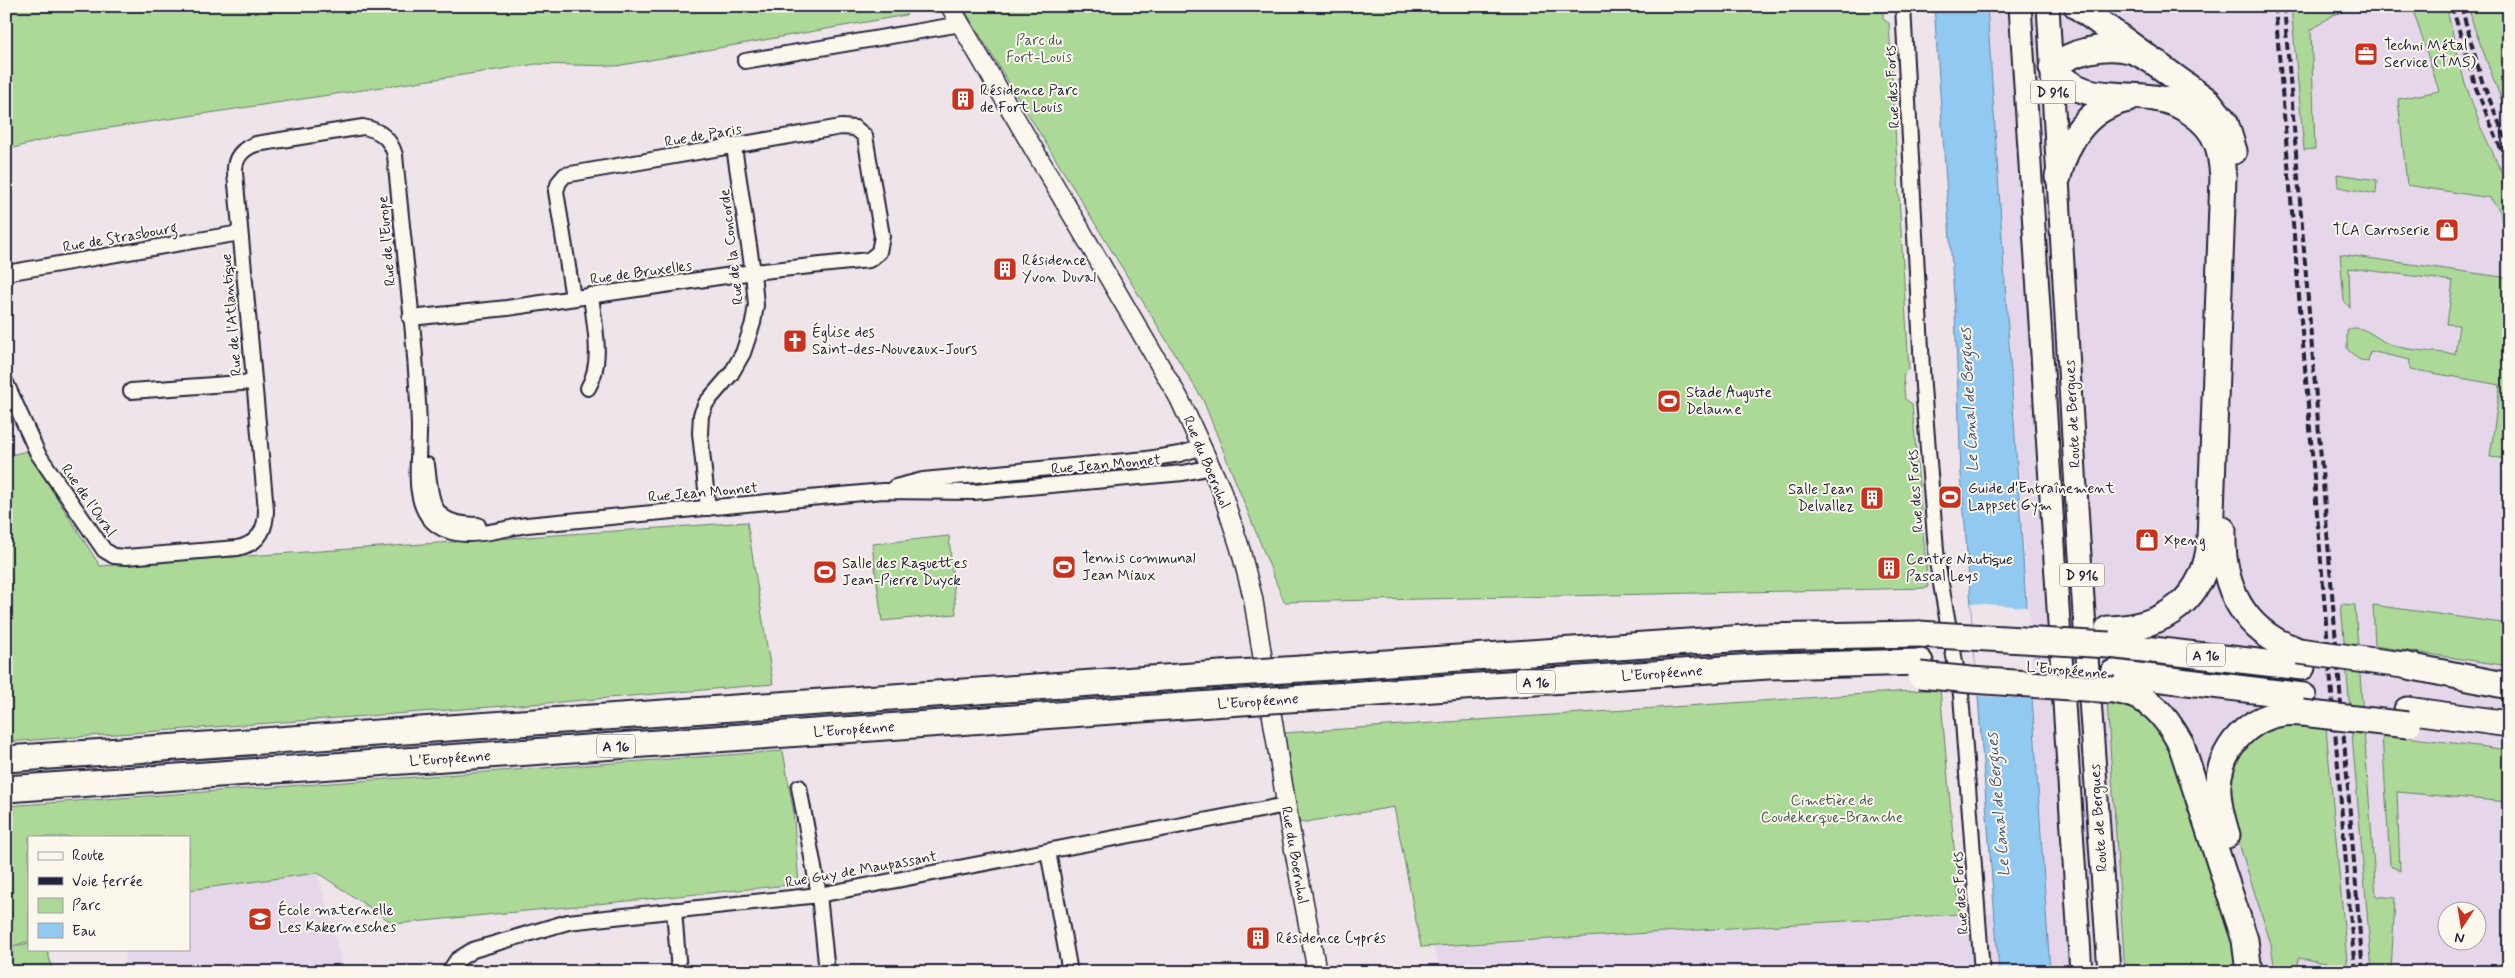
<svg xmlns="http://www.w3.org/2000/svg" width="2515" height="978" font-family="Mynerve,sans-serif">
<rect width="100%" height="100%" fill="#eee4ea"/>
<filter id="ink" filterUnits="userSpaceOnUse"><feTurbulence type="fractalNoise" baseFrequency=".02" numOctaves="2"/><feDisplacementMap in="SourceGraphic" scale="10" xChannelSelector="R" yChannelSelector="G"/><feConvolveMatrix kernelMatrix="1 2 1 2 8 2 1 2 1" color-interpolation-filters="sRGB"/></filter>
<g filter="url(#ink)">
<g fill="#e5d7e9" fill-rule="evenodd">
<path d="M1987,6H2509V972H1442L1433,946L2046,910L2028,607ZM2448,910H2478V940H2448Z"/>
<path d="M318,873L344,972H123L126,949H189V890Z"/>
</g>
<g fill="#acd998" stroke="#677e6a">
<path d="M6,6H910L906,15L616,66L536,64L62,135L6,150Z"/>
<path d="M962,6H1883V19L1889,23L1909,369L1903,375L1905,399L1912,404L1928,588L1284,602L1203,400Z"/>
<path d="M2291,6H2363L2333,15L2311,30L2315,149L2304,150Z"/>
<path d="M2412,6H2446L2464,80L2481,128L2509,187V226H2502L2500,211L2490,198L2407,185L2398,99L2439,91Z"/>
<path d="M2468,6H2509V120L2475,30Z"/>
<path d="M2337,174L2377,180L2376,194L2338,187Z"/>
<path d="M2340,254L2509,278V330L2505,349L2509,350V406L2503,442L2509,443V459L2490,457L2500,385L2410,369V360L2370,351L2368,362L2358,359L2347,349V331C2360,321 2376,339 2389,344C2403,350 2438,352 2455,354L2459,325L2447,324L2453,281L2349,268L2350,308L2344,301Z"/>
<path d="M27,451L100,566L747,522L773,684L560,702L6,742V456Z"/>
<path d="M949,536L956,614L882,621L872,544Z"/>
<path d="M2341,604L2355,605L2376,896L2395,898L2391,972H2372Z"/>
<path d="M2373,605L2509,624V666L2375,646Z"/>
<path d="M1940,689L1960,914L1421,947L1394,807L1300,823L1283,733Z"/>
<path d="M2107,700L2133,702L2149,717L2175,754L2240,955V972H2125Z"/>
<path d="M2287,720L2326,728L2348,972H2336L2337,965L2299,958L2297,972H2275L2271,944L2226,803L2234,762L2251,740L2269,727Z"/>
<path d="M2382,734L2509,750V802L2397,792L2400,871L2390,865Z"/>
<path d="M783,751L793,809L799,884L394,924L318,873L189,890V837H29V941L6,948V806Z"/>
<path d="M29,943V949H47L53,972H6V949Z"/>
</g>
<path fill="#92c9f0" stroke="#6586a8" d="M1934,6H1987L2050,972H1999L1961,474L1955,312Z"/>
<path fill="#eee4ea" d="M1971,603L2028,607L2034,699L1978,696Z"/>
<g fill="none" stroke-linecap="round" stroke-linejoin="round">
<g stroke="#22223b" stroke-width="18">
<g id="minor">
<path d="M1903,6L1923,387L1937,562L1961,695L1982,972"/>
<path d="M745,61L961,24"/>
<path d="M6,273L240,233"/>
<path d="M410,318L507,308L753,272L869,260L879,252L882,236L865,136L855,128L841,127L565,175L559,182L556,191L573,298"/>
<path d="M6,383L38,454L104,550L114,556L126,557L237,548C258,544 266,530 266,510L235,173C234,158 242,149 256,144L363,127C380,130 390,138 395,155C403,245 416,336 419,426C420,455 410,499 432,521C456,545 498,529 527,525L883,491L974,492L1183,473L1212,467"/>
<path d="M588,388C604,361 594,325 591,295"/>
<path d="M131,391L254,382"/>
<path d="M427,465C432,504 431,525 478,525"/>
<path d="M895,487L923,480L1147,459L1180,454L1203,447"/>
<path d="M708,508L700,433L701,415L706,403L731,374L743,353L753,323L756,305L753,272L734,147"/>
<path d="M799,787L819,895L827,972"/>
<path d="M1048,851L1070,972"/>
<path d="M674,910L679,972"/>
<path d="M449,972L457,960L473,950L568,922L819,895L1286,805"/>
</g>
</g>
<g stroke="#22223b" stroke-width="21">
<path id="tertiary" d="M950,6L1179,398L1221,489L1240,548L1253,598L1290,828L1317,972"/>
</g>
<g stroke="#22223b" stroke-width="25">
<g id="primary">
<path d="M2020,6L2081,972"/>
<path d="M2048,6L2079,541L2109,972"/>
</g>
</g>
<g stroke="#22223b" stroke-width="29">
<g id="motorway">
<path d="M2077,6L2209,102L2225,122L2234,151"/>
<path d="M2058,177C2067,139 2088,107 2129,99"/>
<path d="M2223,530C2221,587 2243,632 2299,651"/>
<path d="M2108,629C2164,628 2206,599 2210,540L2223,177C2222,166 2221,153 2217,143C2208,119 2179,101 2154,98C2114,92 2082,103 2052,68C2071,51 2105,44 2130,50C2140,53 2149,59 2158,64"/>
<path d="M2109,645L2302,667"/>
<path d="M2403,665L2509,686"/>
<path d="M1301,669L1760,637L1918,634"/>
<path d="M2113,673L2303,696"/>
<path d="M2114,690C2150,696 2164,713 2181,744L2245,940L2249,972"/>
<path d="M1304,698L1768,666L1920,662"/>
<path d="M2407,710L2509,724"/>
<path d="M6,759L1221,674"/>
<path d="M6,789L1226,703"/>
<path d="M2227,835C2222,819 2217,802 2218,785C2221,741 2258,708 2302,713"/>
</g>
</g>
<use href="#minor" stroke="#fbf7ec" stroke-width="14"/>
<use href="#tertiary" stroke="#fbf7ec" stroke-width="18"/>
<use href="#primary" stroke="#fbf7ec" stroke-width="21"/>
<use href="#motorway" stroke="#fbf7ec" stroke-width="25"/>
<g stroke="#22223b" stroke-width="4" stroke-dasharray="8 4" stroke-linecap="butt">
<path d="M2275,6L2355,972"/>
<path d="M2284,6L2363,972"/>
<path d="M2452,6L2476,88L2509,169"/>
<path d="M2461,6L2482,81L2509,147"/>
</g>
<g stroke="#22223b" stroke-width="29" stroke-linecap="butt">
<g id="motorway-bridge">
<path d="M1918,634L2109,645"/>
<path d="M2299,651L2403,665"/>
<path d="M1221,674L1301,669"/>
<path d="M1920,675L1971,680L2114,690"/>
<path d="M1226,703L1304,698"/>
<path d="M2302,713L2408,725"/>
</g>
</g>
<use href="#motorway-bridge" stroke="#fbf7ec" stroke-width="25"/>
</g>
</g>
<defs>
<g id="office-square" transform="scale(1.25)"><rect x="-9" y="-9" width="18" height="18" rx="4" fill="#c8321e" stroke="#fbf7ec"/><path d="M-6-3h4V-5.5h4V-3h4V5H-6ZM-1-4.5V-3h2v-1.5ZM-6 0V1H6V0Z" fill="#fff"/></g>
<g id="building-square" transform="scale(1.25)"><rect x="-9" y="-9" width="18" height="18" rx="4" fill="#c8321e" stroke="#fbf7ec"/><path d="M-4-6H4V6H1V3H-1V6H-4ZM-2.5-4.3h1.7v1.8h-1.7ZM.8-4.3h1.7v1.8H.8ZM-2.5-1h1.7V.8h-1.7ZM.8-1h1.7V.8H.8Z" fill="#fff"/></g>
<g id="shop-square" transform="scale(1.25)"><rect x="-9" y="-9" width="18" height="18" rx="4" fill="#c8321e" stroke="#fbf7ec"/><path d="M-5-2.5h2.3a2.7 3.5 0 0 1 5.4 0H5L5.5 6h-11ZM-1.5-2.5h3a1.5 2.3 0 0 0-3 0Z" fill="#fff"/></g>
<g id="church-square" transform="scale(1.25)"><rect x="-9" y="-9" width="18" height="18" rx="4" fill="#c8321e" stroke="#fbf7ec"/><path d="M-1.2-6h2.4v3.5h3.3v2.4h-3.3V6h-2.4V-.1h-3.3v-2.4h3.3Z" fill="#fff"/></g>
<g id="stadium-square" transform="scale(1.25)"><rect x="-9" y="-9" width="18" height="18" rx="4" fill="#c8321e" stroke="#fbf7ec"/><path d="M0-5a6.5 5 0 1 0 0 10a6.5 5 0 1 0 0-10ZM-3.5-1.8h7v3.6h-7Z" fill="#fff"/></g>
<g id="school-square" transform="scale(1.25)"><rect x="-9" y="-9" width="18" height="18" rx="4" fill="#c8321e" stroke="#fbf7ec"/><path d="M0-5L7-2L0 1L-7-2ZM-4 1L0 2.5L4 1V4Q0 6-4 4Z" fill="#fff"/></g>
</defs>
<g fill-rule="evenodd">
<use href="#office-square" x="2366" y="54"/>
<use href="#building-square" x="963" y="99"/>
<use href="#shop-square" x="2447" y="230"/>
<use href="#building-square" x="1005" y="269"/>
<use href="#church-square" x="795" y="341"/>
<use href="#stadium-square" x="1669" y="401"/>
<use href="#stadium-square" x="1950" y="497"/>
<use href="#building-square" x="1872" y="498"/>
<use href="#shop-square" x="2147" y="540"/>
<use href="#stadium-square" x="1064" y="567"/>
<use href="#building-square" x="1889" y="568"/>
<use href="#stadium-square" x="825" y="572"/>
<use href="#school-square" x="260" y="919"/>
<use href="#building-square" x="1258" y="938"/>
</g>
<g text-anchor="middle" stroke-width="4" stroke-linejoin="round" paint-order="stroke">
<g fill="#fbf7ec" stroke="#636270" stroke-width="1">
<rect x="2030.5" y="80.5" width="45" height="23" rx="4"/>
<rect x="2059.5" y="563.5" width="45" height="23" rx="4"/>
<rect x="2187" y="643.5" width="38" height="23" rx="4"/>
<rect x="1517" y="670.5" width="38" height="23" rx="4"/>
<rect x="597" y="734.5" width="38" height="23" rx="4"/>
</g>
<g font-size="14" font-weight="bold" fill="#22223b">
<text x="2053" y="97">D 916</text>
<text x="2082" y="580">D 916</text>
<text x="2206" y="660">A 16</text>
<text x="1536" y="687">A 16</text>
<text x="616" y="751">A 16</text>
</g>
<g font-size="15" fill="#4b5957" stroke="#fbf7ec">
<text x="1039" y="45">Parc du<tspan x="1039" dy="17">Fort-Louis</tspan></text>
<text x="1832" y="805">Cimetière de<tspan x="1832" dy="17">Coudekerque-Branche</tspan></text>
</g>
<g font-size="15" fill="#22223b" stroke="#fbf7ec" text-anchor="start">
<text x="2384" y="50">Techni Métal<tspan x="2384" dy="17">Service (TMS)</tspan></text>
<text x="980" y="95">Résidence Parc<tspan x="980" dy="17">de Fort Louis</tspan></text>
<text x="2430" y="235" text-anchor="end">TCA Carroserie</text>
<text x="1022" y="265">Résidence<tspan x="1022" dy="17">Yvon Duval</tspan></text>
<text x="812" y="337">Église des<tspan x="812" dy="17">Saint-des-Nouveaux-Jours</tspan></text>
<text x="1686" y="397">Stade Auguste<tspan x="1686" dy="17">Delaune</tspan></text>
<text x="1968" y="493">Guide d'Entraînement<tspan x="1968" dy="17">Lappset Gym</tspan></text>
<text x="1854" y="494" text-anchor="end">Salle Jean<tspan x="1854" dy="17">Delvallez</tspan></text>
<text x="2164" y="545">Xpeng</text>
<text x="1082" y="563">Tennis communal<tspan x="1082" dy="17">Jean Miaux</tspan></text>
<text x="1906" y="564">Centre Nautique<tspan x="1906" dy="17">Pascal Leys</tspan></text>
<text x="842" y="568">Salle des Raquettes<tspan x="842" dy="17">Jean-Pierre Duyck</tspan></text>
<text x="278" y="915">École maternelle<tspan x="278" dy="17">Les Kakernesches</tspan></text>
<text x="1276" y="943">Résidence Cyprés</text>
</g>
<g font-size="15" fill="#22223b" stroke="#fbf7ec">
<text transform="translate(1892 87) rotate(-93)" y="5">Rue des Forts</text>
<text transform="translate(703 135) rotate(-10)" y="5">Rue de Paris</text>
<text transform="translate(120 237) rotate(-10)" y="5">Rue de Strasbourg</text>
<text transform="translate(386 241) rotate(-95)" y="5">Rue de l'Europe</text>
<text transform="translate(731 247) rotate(-97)" y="5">Rue de la Concorde</text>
<text transform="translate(641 272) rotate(-8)" y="5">Rue de Bruxelles</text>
<text transform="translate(231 315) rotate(-95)" y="5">Rue de l'Atlantique</text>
<text transform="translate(2072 414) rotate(-93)" y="5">Route de Bergues</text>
<text transform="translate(1207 462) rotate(67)" y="5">Rue du Boernhol</text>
<text transform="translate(1106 464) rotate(-5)" y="5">Rue Jean Monnet</text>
<text transform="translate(1915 491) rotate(-94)" y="5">Rue des Forts</text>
<text transform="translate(703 492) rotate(-5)" y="5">Rue Jean Monnet</text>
<text transform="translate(89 500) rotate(55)" y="5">Rue de l'Oural</text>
<text transform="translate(2067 670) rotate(5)" y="5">L'Européenne</text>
<text transform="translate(1662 673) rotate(-4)" y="5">L'Européenne</text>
<text transform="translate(1258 701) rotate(-4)" y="5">L'Européenne</text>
<text transform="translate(854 729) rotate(-4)" y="5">L'Européenne</text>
<text transform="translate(450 758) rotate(-4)" y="5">L'Européenne</text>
<text transform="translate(2098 818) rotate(-94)" y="5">Route de Bergues</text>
<text transform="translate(1295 855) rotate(80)" y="5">Rue du Boernhol</text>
<text transform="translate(861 869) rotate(-10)" y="5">Rue Guy de Maupassant</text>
<text transform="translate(1960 893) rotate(-94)" y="5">Rue des Forts</text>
</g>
<g font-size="16" font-style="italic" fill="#445471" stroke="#fbf7ec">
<text transform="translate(1968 400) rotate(-93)" y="6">Le Canal de Bergues</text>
<text transform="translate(1997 805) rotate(-95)" y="6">Le Canal de Bergues</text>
</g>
</g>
<rect width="2515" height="978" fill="none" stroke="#fbf7ec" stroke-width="25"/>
<rect x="12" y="12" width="2490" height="953" fill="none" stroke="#22223b" stroke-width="2" filter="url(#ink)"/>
<rect x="28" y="836" width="162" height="115" fill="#fbf7ec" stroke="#a4a2a5"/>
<rect x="38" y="852" width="25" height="8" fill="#fbf7ec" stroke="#a4a2a5"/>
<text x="72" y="860" font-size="15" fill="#22223b">Route</text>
<rect x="38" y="877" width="25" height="8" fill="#22223b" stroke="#a4a2a5"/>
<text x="72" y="886" font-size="15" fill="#22223b">Voie ferrée</text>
<rect x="38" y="898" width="25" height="15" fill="#acd998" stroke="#a4a2a5"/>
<text x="72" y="910" font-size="15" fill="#22223b">Parc</text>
<rect x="38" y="923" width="25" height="15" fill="#92c9f0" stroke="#a4a2a5"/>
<text x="72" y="936" font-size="15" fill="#22223b">Eau</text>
<g transform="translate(2462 926) rotate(192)"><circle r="24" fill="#fbf7ec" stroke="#a4a2a5"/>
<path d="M0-4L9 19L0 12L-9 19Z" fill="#c8321e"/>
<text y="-8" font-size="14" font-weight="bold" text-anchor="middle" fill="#22223b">N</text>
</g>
</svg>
